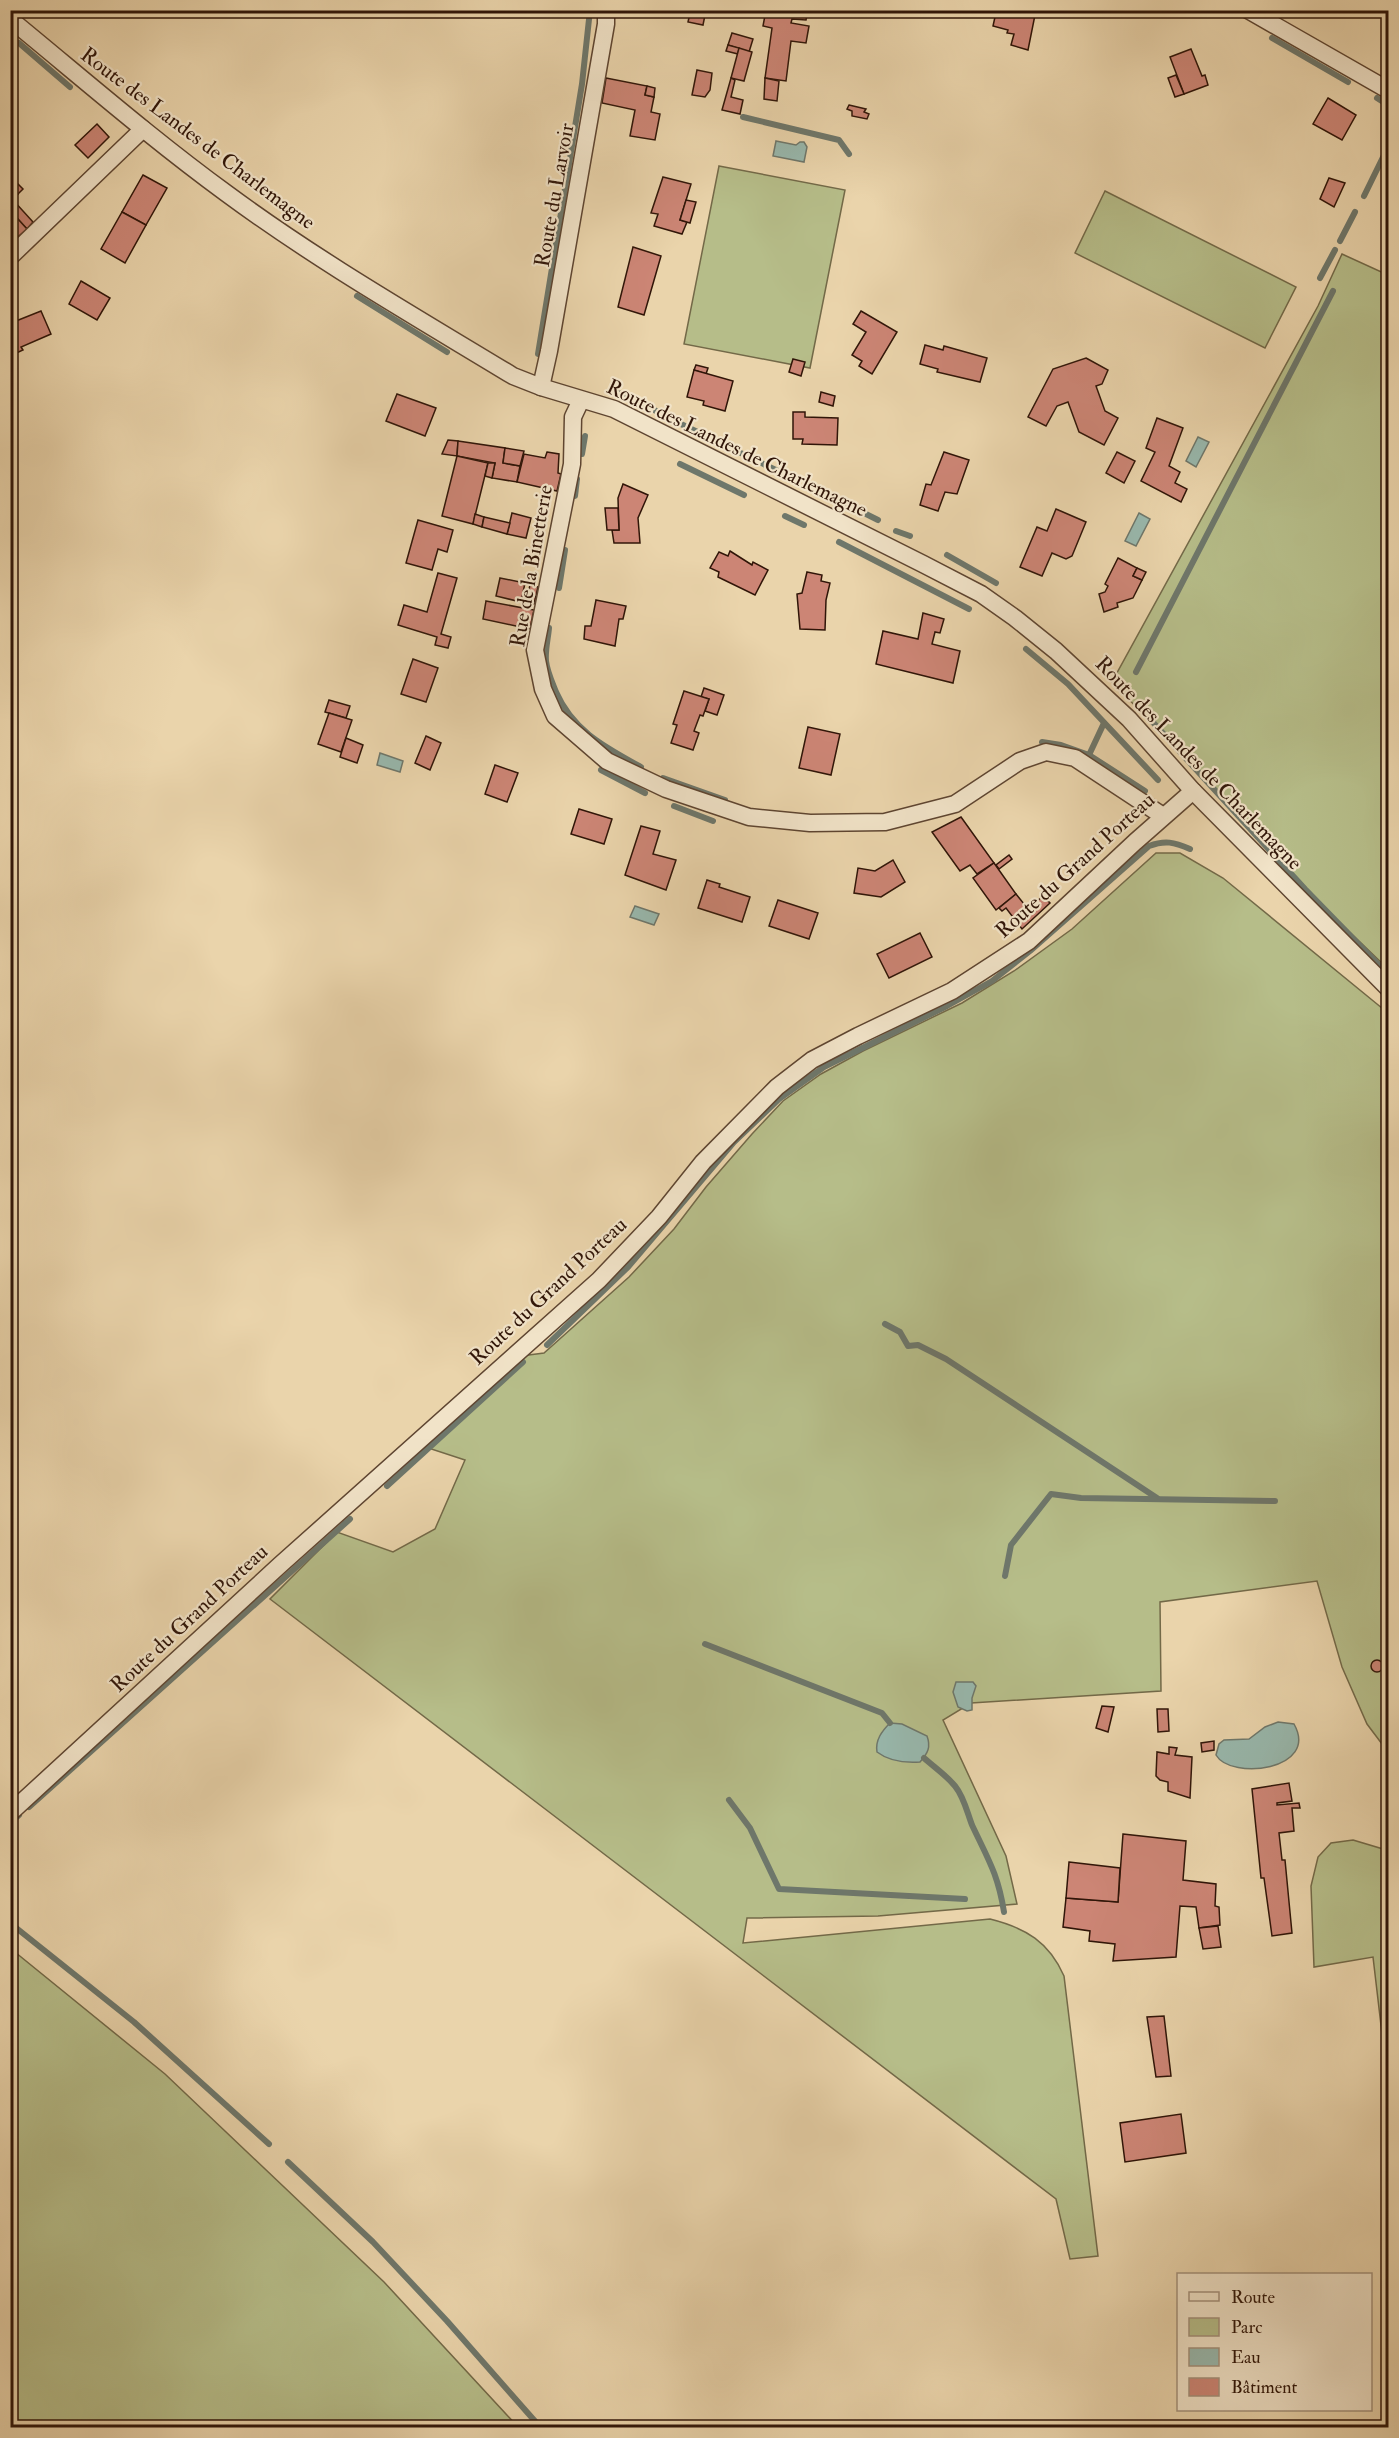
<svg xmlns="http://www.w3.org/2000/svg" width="1399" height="2438" font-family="'IM FELL Double Pica',serif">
<rect width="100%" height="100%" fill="#ead4ab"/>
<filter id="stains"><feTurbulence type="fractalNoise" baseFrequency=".00333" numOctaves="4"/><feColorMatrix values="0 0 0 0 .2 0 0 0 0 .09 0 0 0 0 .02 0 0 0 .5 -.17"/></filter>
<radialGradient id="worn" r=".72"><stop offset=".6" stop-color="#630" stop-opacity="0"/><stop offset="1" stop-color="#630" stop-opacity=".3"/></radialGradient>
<g fill="#b6bd89" stroke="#736948" stroke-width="1.5">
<path d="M719,166L845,190L810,368L684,344Z"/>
<path d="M1105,191L1296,287L1265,348L1075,253Z"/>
<path d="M1342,254L1388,275V969L1305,889L1202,775L1112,682L1318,306Z"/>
<path d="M1156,853H1180L1223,878L1388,1013V1752L1367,1724L1342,1667L1317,1581L1160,1602L1161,1691L971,1703L943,1720L1006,1856L1017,1904L878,1916L747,1918L743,1943L990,1919C1026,1928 1049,1942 1064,1976L1098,2256L1070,2259L1056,2199L270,1599L337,1532L393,1552L435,1529L465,1460L416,1444L521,1356L544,1353L629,1277L674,1229L706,1187L752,1134L783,1101L821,1074L863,1051L962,1003L1014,971L1072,929Z"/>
<path d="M1353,1840L1383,1849L1388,1854V2085L1373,1957L1314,1967L1311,1886L1318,1857L1331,1843Z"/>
<path d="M10,1948L165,2074L384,2282L518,2427H11Z"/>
</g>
<g fill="#98b8ad" stroke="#6e776b" stroke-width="1.5">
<path d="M776,141L796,145L800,142H804L807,147L804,162L773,156Z"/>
<path d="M1198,437L1209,442L1196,467L1186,461Z"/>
<path d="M1139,513L1150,519L1136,546L1125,541Z"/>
<path d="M380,753L403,761L400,772L377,765Z"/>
<path d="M635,906L659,914L654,925L630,917Z"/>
<path d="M956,1682H973L976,1686L972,1698V1710L967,1711L958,1707L953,1692Z"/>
<path d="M1278,1722L1294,1724C1320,1770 1231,1781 1216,1755L1219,1744L1224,1740L1249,1739L1265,1727Z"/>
<path d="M890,1723L902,1724L927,1736C931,1747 928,1753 920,1762C905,1763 890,1762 877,1752C875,1740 882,1731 890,1723Z"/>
</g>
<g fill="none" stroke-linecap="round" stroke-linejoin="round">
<g stroke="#6e776b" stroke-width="6">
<path d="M1271,10L1274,12"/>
<path d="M1272,38L1348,82"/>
<path d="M19,43L70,87"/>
<path d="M1377,98L1388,105"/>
<path d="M743,117L839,140L849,154"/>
<path d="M1364,196L1388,147"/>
<path d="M1340,241L1355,212"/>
<path d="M1320,278L1335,250"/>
<path d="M357,296L447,352"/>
<path d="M538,354L582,84L590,10"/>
<path d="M615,393L623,394L660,413"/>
<path d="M681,424L782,473"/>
<path d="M582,454L585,436"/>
<path d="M680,464L744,495"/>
<path d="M810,486L878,520"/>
<path d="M575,496L577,479"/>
<path d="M785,516L804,525"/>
<path d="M896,531L910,536"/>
<path d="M839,542L969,609"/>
<path d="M947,555L996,583"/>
<path d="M559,588L565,550"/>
<path d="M549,628C548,639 545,650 546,661C547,671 552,682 556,692C573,731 605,747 641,767"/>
<path d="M1026,649L1068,684L1158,780"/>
<path d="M1136,672L1333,291"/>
<path d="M1139,707L1305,889L1379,965"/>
<path d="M1042,742L1061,745L1089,755L1104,723"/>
<path d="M1089,755L1145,791"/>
<path d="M601,770L645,793"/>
<path d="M663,778L725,800"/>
<path d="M674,806L713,821"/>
<path d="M885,1324L900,1332L908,1346L918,1345L946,1359L1157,1498"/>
<path d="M547,1345L628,1267L734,1142L779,1099L824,1067L947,1006L992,981L1030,951L1149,846C1165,840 1174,842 1190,849"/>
<path d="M387,1486L523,1362"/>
<path d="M1005,1576L1011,1545L1051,1494L1081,1498L1275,1501"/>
<path d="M705,1644L882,1713L890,1723"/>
<path d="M924,1758C934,1767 946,1775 955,1786C964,1797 967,1812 972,1825C988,1859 998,1874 1004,1912"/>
<path d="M729,1800L750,1828L779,1889L965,1899"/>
<path d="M29,1807L350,1519"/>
<path d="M10,1823L19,1815"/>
<path d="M10,1923L134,2022L269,2144"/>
<path d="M288,2162L373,2242L447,2321L541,2428"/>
</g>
</g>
<g fill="#cc8575" stroke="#301508" stroke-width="1.5">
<path d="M679,10H709L708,15H705L703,25L688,22L690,13Z"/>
<path d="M766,10H808L806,20L792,19L791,23L809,26L806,43L791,41L786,81L765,78L772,28L763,26Z"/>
<path d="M980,10H1036L1028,50L1011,45L1014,34L1007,33L1008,30L993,26L995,17L979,14Z"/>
<path d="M732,33L753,39L749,52L728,45Z"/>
<path d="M728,45L739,48L738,54L726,51Z"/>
<path d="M739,48L752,52L744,81L731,78Z"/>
<path d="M1191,49L1202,76L1205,75L1208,85L1184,94L1170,57Z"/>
<path d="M697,70L712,73L710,90L705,97L692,95Z"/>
<path d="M1176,75L1184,94L1175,97L1168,78Z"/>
<path d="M606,78L647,86L645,95L654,97L651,112L660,114L655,140L630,136L635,110L602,103Z"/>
<path d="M731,78L735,80L731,97L743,100L740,114L722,110Z"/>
<path d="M765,78L779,81L777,101L764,99Z"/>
<path d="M647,86L655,88L654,97L645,95Z"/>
<path d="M1328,98L1356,115L1342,140L1313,124Z"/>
<path d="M849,105L866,109L864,112L869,114L867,119L852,116V111L847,109Z"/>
<path d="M97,124L109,137L88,158L75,145Z"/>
<path d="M143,175L167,188L146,225L122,212Z"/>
<path d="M10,176L23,189L18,194L10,186Z"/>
<path d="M663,177L691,184L680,220L687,222L682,234L654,226L658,214L651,213Z"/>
<path d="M1329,178L1345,183L1334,207L1320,199Z"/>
<path d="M10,186L18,194L13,200L33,222L27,229L17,218L13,221L10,218Z"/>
<path d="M686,200L696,202L690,223L680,220Z"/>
<path d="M122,212L146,225L125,263L101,249Z"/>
<path d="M17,218L27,229L11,243L10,224Z"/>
<path d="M633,247L661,256L644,315L618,307Z"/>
<path d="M81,281L110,298L97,320L69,304Z"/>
<path d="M41,311L51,334L21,347L23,350L12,355L10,321L11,323Z"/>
<path d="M861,311L897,332L872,374L859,366L862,361L852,355L866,332L853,324Z"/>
<path d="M925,345L943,350L944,346L987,358L980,382L937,372L938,369L920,364Z"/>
<path d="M1086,358L1108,370L1102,384L1096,386L1105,411L1118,418L1104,445L1079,432L1068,402L1057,406L1046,426L1028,417L1053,369Z"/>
<path d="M793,359L805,362L801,376L789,372Z"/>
<path d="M696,365L708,368L706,374L694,370Z"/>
<path d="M694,370L733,381L725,411L703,405L704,401L687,397Z"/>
<path d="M821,392L835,396L833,406L819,402Z"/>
<path d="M397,394L436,408L425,436L386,421Z"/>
<path d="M793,412H805V417L838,418L837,445L802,444L803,439H793Z"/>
<path d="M1157,418L1183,428L1169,466L1180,472L1175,483L1187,489L1181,502L1141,481L1155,452L1146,448Z"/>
<path d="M448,440L458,441L457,456L442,454Z"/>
<path d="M458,441L505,448L503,463L520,466L517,482L492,478L495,463L457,456Z"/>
<path d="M505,448L524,451L520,466L503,463Z"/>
<path d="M547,452L559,454L558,473L561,474L557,491L517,482L524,454L545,458Z"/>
<path d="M944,452L969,460L957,494L945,492L938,511L920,505L926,484L931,485Z"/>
<path d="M1117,452L1135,461L1124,483L1106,473Z"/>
<path d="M457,456L488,463L473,524L442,516Z"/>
<path d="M488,463H495L492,478L485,476Z"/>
<path d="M623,484L648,495L638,518L640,543H614L612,530H619L618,498Z"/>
<path d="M605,508H618L619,530H607Z"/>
<path d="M1056,509L1086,522L1072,556L1066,559L1052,553L1042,576L1020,567L1037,527L1047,531Z"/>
<path d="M512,513L531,518L526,538L507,534Z"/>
<path d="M475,514L484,517L482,527L473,524Z"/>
<path d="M484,517L510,523L507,534L482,527Z"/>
<path d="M418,520L453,530L447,552L438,549L432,570L406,563Z"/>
<path d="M730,551L752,565L753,562L768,570L755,595L718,577L719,572L710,568L719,552L728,556Z"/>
<path d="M1118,558L1137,568L1133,576L1142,580L1133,598L1117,603L1118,607L1104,612L1099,594L1105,592L1108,586L1105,584Z"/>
<path d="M1137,568L1146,572L1142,580L1133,576Z"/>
<path d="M807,572L822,575L821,581L830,583L826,600L825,630L800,629L797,594L802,593Z"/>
<path d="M438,573L457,578L441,634L451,637L448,648L435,645L437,637L398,625L404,605L427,612Z"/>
<path d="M500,578L525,583L521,602L496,596Z"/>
<path d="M530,585L538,587L534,604L526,603Z"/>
<path d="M596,600L626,606L623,619H619L615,646L584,639L585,626H591Z"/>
<path d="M486,601L534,610L530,629L483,619Z"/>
<path d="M923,613L944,619L940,633L935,632L932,644L960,651L953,683L876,664L883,631L918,639Z"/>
<path d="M413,659L438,668L426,702L401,694Z"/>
<path d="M704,688L724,695L717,715L705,711L709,699L701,697Z"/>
<path d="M684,691L709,699L703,716L700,715L694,731L699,733L693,750L671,743L677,725L673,724Z"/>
<path d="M329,700L350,706L346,718L325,712Z"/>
<path d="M329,713L352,720L341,752L318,744Z"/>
<path d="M808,727L840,734L831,775L799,768Z"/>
<path d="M426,736L441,743L430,770L415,763Z"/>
<path d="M346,738L363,745L357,763L340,757Z"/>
<path d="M495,765L518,773L507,802L485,794Z"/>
<path d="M579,809L612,819L604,844L571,834Z"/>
<path d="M961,817L994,863L977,874L970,865L960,871L932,832Z"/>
<path d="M641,826L660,831L653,854L676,860L666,890L625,875Z"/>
<path d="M1009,855L1012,859L999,869L996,865Z"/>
<path d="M893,860L905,882L881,897L854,893L858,868L875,871Z"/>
<path d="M994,863L1016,894L996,910L973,878Z"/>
<path d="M707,880L720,884L719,887L750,897L742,922L698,908Z"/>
<path d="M1016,894L1028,909L1043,896L1050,903L1022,929L1006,908L1002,911L999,908Z"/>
<path d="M778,900L818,913L809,939L769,926Z"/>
<path d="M920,933L932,957L889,978L877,954Z"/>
<circle cx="1377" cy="1666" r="6"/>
<path d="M1102,1706L1114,1707L1108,1732L1096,1728Z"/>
<path d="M1157,1709H1168L1169,1731L1158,1732Z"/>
<path d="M1214,1741V1750L1202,1752L1201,1743Z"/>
<path d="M1169,1747L1177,1748L1175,1755L1192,1757L1190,1798L1168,1791V1782L1160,1780L1156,1776L1157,1752L1169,1754Z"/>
<path d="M1289,1783L1292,1801L1277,1803V1805L1299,1803L1300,1808H1292L1294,1831L1279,1833L1282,1860H1285L1292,1933L1272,1936L1264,1878H1261L1252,1789Z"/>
<path d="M1123,1834L1186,1841L1183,1880L1216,1884L1215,1906L1219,1907L1220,1925L1199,1928L1196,1907L1180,1906L1176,1957L1113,1961L1115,1944L1089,1941L1090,1931L1063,1927L1066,1898L1118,1902Z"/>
<path d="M1069,1862L1120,1868L1118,1902L1066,1898Z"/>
<path d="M1218,1926L1221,1947L1203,1949L1199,1928Z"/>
<path d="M1164,2016L1171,2076L1156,2077L1147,2017Z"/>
<path d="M1181,2114L1186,2153L1125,2162L1120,2123Z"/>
</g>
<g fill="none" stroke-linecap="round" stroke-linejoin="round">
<g stroke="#5e4531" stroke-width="19">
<g id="minor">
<path d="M1248,10L1388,90"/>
<path d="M10,19C82,78 152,139 226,193C318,261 416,317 513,376L541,387L614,409L923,564L981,594L1015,618L1056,651L1129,719L1193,791L1388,988"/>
<path d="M10,257L143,129"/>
<path d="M541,387L549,351L606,24V10"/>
<path d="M581,400L573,417L572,464L535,650L543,689L555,716L607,761L666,789L749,817L810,823L885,822L955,804L1020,761L1046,752L1075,758L1163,816"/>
<path d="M10,1813L280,1565L599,1280L659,1217L703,1162L777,1087L812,1060L858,1036L952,991L1029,941L1135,842L1193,791"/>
</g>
</g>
<use href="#minor" stroke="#f1e3c8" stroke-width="16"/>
</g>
<g text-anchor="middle" stroke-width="4.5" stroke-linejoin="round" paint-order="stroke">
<g font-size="21" fill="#301508" stroke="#f1e3c8">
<text transform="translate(198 138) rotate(37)" y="7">Route des Landes de Charlemagne</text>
<text transform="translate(554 195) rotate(-80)" y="7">Route du Larvoir</text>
<text transform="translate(737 448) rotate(26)" y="7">Route des Landes de Charlemagne</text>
<text transform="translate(531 566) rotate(-80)" y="7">Rue de la Binetterie</text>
<text transform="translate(1199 763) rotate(46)" y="7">Route des Landes de Charlemagne</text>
<text transform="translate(1075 865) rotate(-42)" y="7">Route du Grand Porteau</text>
<text transform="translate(548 1291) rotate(-43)" y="7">Route du Grand Porteau</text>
<text transform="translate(189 1618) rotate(-43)" y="7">Route du Grand Porteau</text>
</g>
</g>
<rect width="1399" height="2438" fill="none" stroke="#ead4ab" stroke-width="36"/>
<rect x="12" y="12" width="1375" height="2414" fill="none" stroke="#301508" stroke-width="3"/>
<rect x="18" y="18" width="1363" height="2402" fill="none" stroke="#301508" stroke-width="1.5"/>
<rect x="1177" y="2273" width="195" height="138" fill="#f1e3c8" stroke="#a4917b" stroke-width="1.5"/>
<rect x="1189" y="2292" width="30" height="9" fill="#f1e3c8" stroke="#a4917b" stroke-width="1.5"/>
<text x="1231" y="2303" font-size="18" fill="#301508">Route</text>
<rect x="1189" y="2318" width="30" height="18" fill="#b6bd89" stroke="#a4917b" stroke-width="1.5"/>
<text x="1231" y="2333" font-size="18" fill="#301508">Parc</text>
<rect x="1189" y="2348" width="30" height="18" fill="#98b8ad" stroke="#a4917b" stroke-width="1.5"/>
<text x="1231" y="2363" font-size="18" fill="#301508">Eau</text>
<rect x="1189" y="2378" width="30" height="18" fill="#cc8575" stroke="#a4917b" stroke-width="1.5"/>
<text x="1231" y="2393" font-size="18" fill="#301508">Bâtiment</text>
<rect width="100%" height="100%" filter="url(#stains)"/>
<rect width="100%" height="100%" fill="url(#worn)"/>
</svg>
